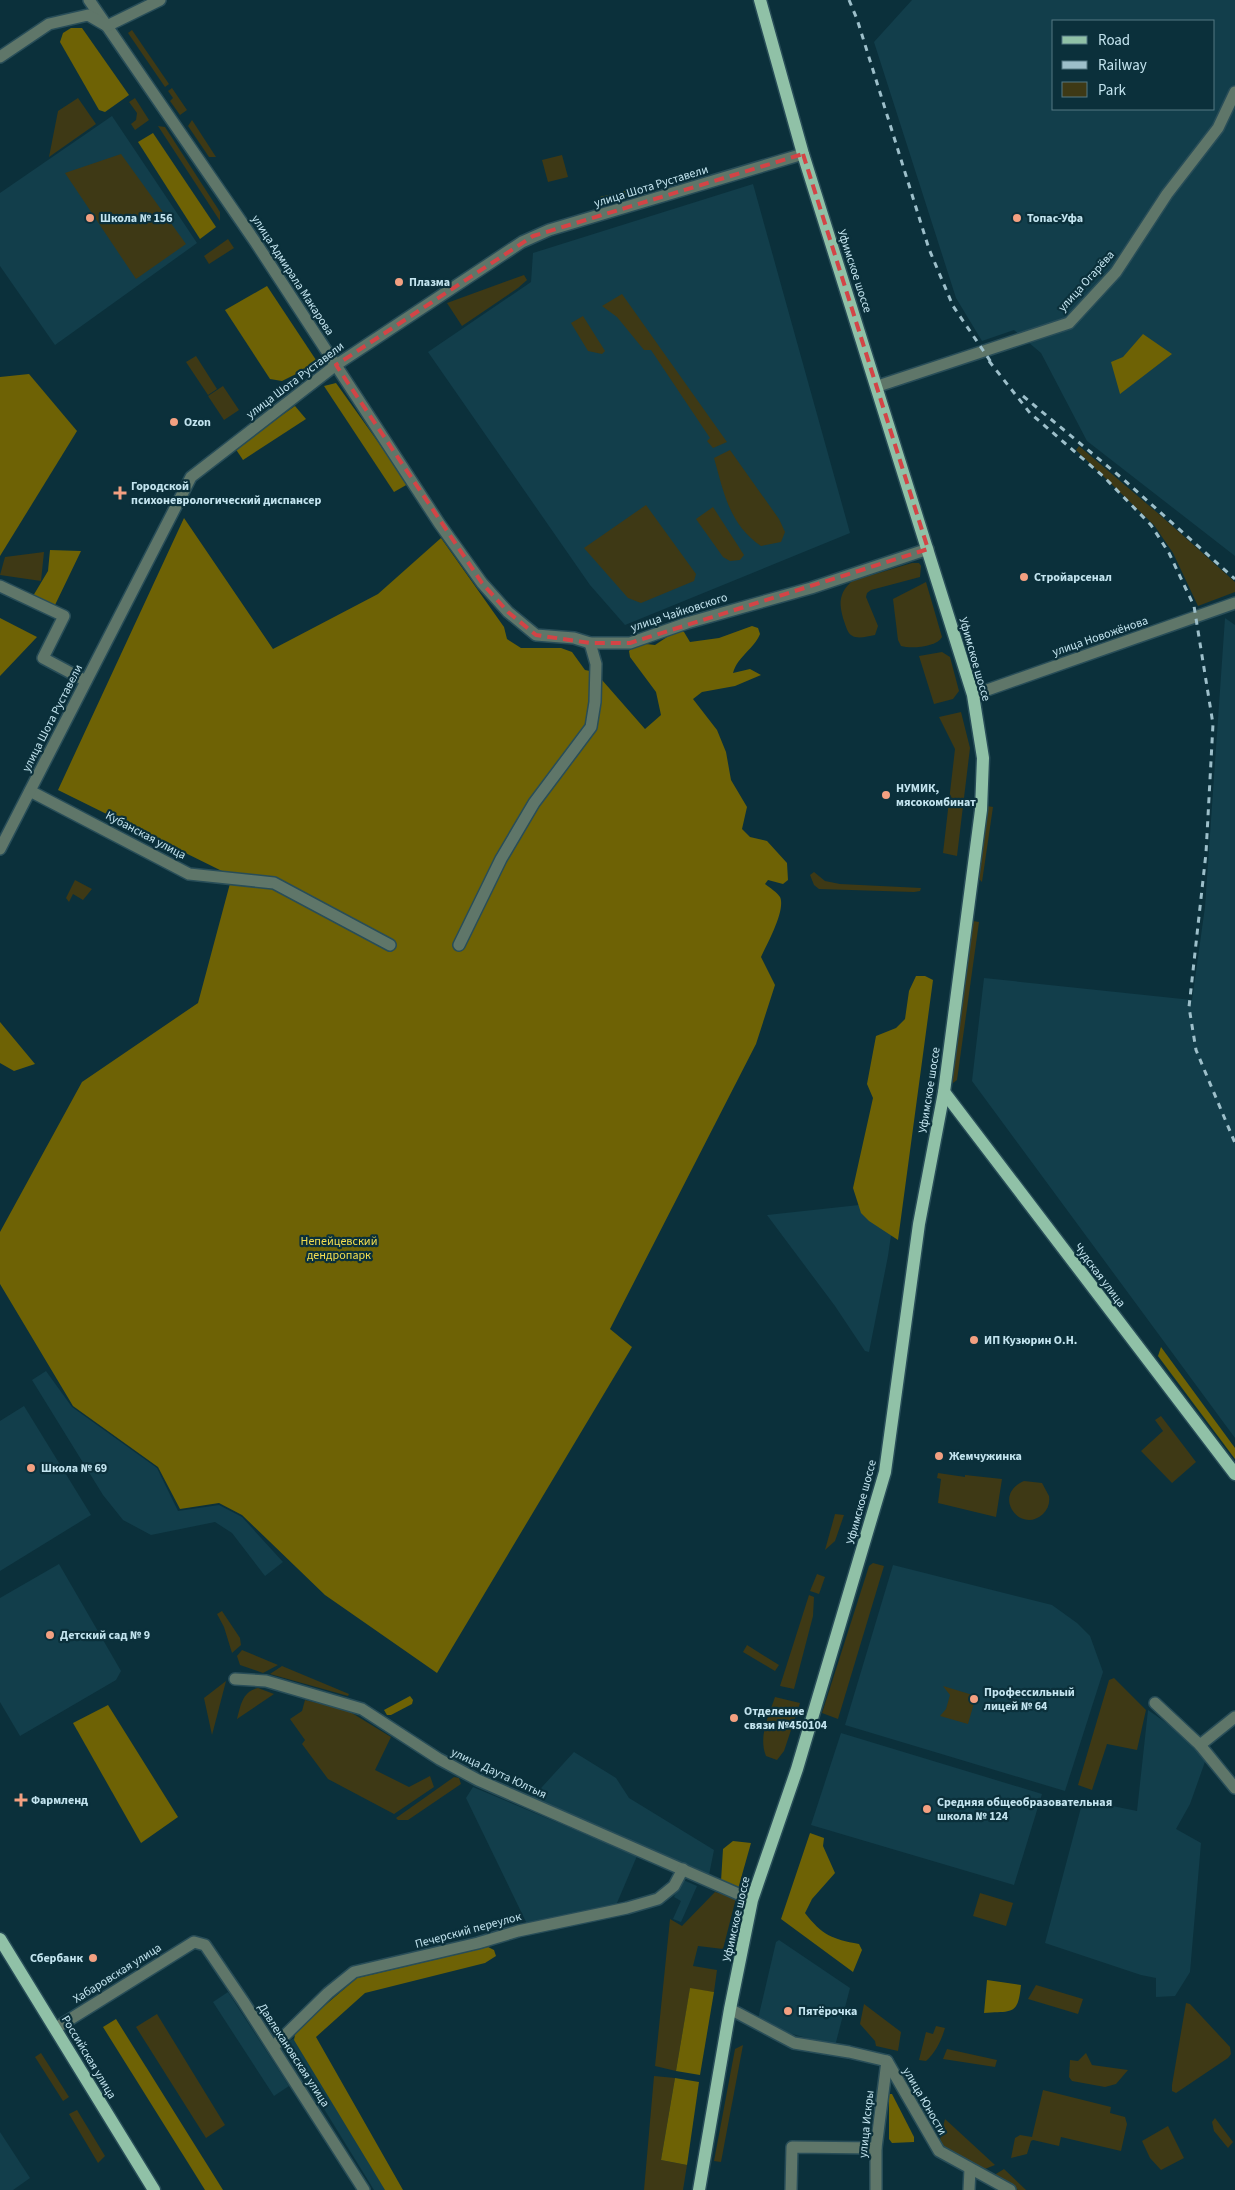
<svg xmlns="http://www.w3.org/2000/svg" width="1235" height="2190" font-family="'Source Sans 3',sans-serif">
<rect width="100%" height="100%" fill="#0b303b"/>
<g fill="#123e4b" fill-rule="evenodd">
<path d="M912,0H1235V556L1087,441L1041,353L1014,330L982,341L956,298L874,42ZM1054,21H1214V109H1054Z"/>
<path d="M112,116L197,243L55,345L0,266V193Z"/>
<path d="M753,184L850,533L625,625L590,585L428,352L531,282L533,253Z"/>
<path d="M1225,618L1235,625V1438L972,1081L984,978L1192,1000L1205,907Z"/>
<path d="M896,1201L888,1256L869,1352L865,1351L835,1306L767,1215Z"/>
<path d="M46,1371L72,1407L157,1468L178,1511L219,1505L242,1517L283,1562L265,1576L232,1533L215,1522L151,1535L123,1520L103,1495L32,1380Z"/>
<path d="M24,1406L91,1515L0,1571V1421Z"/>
<path d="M59,1564L121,1671L116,1680L20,1736L0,1702V1598Z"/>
<path d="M893,1565L1052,1605L1077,1623L1090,1636L1103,1672L1065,1791L845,1725Z"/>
<path d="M1148,1710L1189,1739L1206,1759L1190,1804L1176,1829L1201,1843L1190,1972L1175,1996L1156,1997V1978L1141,1975L1045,1943L1083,1800L1137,1811Z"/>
<path d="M841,1733L1042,1794L1014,1885L811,1825Z"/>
<path d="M574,1752L616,1778L629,1798L714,1850L709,1875L532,1798Z"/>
<path d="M473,1787L637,1856L614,1910L528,1926L466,1798Z"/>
<path d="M681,1879L697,1886L681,1922L673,1919L681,1901L674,1897Z"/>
<path d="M779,1940L850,1988L835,2046L778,2030L758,2019L776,1942Z"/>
<path d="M228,1992L289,2086L274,2096L213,2002Z"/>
<path d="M296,2037L391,2190H374L284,2044Z"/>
<path d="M0,2132L30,2178L13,2190H0Z"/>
</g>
<g fill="#3e3915">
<path d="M132,30L169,84L165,87L128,33Z"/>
<path d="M172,88L187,110L180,115L170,101L173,98L168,91Z"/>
<path d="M78,98L96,124L49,157L58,111Z"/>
<path d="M135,98L149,120L135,130L131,124L136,120L137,113L129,102Z"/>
<path d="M192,120L216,157H209L188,126Z"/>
<path d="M158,126L165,127L220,212V221Z"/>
<path d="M121,154L186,244L136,279L65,173Z"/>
<path d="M562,155L568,177L548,182L542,160Z"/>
<path d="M228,239L234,248L209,264L204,256Z"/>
<path d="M524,275L527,280L518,288L462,326L447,303Z"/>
<path d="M622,294L727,442L713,448L707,441L710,438L651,350H644L617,317L602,306Z"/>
<path d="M583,316L605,351L602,354L588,351L571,323Z"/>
<path d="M196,356L217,389L208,395L186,362Z"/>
<path d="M223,386L239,410L224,420L208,396Z"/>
<path d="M1079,446L1160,515L1235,582V592L1198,606L1173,553L1154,525L1076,450Z"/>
<path d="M730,450L779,519L785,532L781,542L761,546C729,524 724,493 714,458Z"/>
<path d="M646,505L696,574L694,581L641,603L628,598L584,548Z"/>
<path d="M713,507L744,555L740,560L730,561L723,557L696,519Z"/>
<path d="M44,552L41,581L0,575L5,557Z"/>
<path d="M912,563H919L921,566L920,577L871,590L867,593L866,597L878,626L875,635C867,636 858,640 851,635C847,632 846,626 844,621C839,604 838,594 852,581Z"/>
<path d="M926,582L942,637C937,647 911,649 901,646L898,640L893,599Z"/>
<path d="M942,652L950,657L959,691L953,699L934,704L919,656Z"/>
<path d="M961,712L970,748L957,856L943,853L955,749L939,717Z"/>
<path d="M987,806L993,807L982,882L977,877Z"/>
<path d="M814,872L825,881L840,884L921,888L920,891L914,892L819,889L814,885L810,875Z"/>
<path d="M75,880L92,889L83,900L73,894L69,902L66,898Z"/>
<path d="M973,921L979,922L957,1080L953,1083L951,1081Z"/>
<path d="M1161,1416L1196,1462L1172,1483L1141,1451L1163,1431L1155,1420Z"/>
<path d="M938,1473L965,1477V1475L1002,1479L996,1517L938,1503L941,1479L937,1478Z"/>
<path d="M1024,1481L1042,1483L1049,1496C1050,1503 1048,1509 1043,1514C1020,1535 991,1495 1024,1481Z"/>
<path d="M835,1514L844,1515L835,1541L825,1550Z"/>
<path d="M873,1563L884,1566L838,1719L822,1713L869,1566Z"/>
<path d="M817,1574L825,1577L819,1594L810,1591Z"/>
<path d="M809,1595L814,1597L813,1616L794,1689L780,1686Z"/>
<path d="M222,1611L240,1638L241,1645L232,1653L224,1627L217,1614Z"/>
<path d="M747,1645L779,1665L775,1671L743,1652Z"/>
<path d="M242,1650L278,1665L263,1673L240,1665L237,1656Z"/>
<path d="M282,1666L349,1694L348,1696L270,1674Z"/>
<path d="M1114,1678L1146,1710L1137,1750L1107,1744L1092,1790L1078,1785L1109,1680Z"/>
<path d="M226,1681L212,1735L204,1698Z"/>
<path d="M943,1686L976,1696L968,1724L940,1716L946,1709L950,1695Z"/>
<path d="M258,1688L274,1694L237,1719C241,1705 242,1692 258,1688Z"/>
<path d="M775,1697L800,1703L784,1751L777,1760L766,1756C758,1737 769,1715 775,1697Z"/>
<path d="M305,1700L347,1710L391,1737L375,1770L409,1787L430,1776L434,1787L394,1814L328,1779L302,1744L305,1740L290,1719L302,1711Z"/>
<path d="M454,1777L459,1778L461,1784L408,1820H398L396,1818Z"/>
<path d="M715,1892L736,1898L723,1949L698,1946L693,1966L717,1970L714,1992L690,1989L676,2071L655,2066L670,1919L682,1926Z"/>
<path d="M980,1893L1013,1903L1006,1926L973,1916Z"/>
<path d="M1036,1985L1083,1999L1078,2014L1028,1999Z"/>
<path d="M1186,2003L1190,2004L1230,2047L1231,2054L1228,2058L1176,2093L1172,2091V2085Z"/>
<path d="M864,2004L901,2032L898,2051L876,2046L875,2041L860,2024Z"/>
<path d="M157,2014L225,2125L206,2138L136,2027Z"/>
<path d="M936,2026L945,2028C941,2041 936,2052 926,2061L919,2060L926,2032L933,2034Z"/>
<path d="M743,2045L721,2162L714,2161L735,2049Z"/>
<path d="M947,2049L997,2060L995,2067L943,2059Z"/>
<path d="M41,2053L69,2097L63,2101L35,2057Z"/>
<path d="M1086,2053L1092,2065L1128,2070L1116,2084L1105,2087L1072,2081L1069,2077L1070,2060L1078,2061Z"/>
<path d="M654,2076L675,2078L661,2160L687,2165L683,2190H644Z"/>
<path d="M1043,2090L1111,2107L1110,2113L1125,2117L1127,2124L1121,2151L1061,2137L1059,2146L1033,2140L1031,2141L1027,2154L1011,2158L1015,2138L1020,2135L1032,2137Z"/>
<path d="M77,2110L105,2156L98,2163L69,2114Z"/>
<path d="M1215,2118L1233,2142L1228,2148L1214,2131L1212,2122Z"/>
<path d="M945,2119L995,2165L980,2171L939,2144Z"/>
<path d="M1168,2126L1184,2158L1161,2170L1150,2158L1142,2141Z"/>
<path d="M1004,2169L1026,2190H1018L991,2177Z"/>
</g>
<g fill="#6e6205">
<path d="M71,28H82L129,95L105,112L99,110L60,42L63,33Z"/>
<path d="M153,133L216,227L200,239L138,142Z"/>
<path d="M630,190L632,196L602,203L600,197Z"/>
<path d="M267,286L318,363L282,381L270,379L225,310Z"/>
<path d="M1143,334L1172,354L1120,394L1111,362L1123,357Z"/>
<path d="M29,374L77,431L0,556V377Z"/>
<path d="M336,383L408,484L394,492L324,386Z"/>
<path d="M295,406L306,419L243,460L235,448Z"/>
<path d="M184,518L273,649L378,594L441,538L504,627L507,639L521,648H561L572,652L585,670L595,672L645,729L661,715L656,692L630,657L629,651L637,643L655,645L679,629L684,632L690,642L719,638L752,626L758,628L760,634C754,649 738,656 733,673L750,669L761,675L735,686L702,692L693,699L717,730L726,752L731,780L747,807L742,829L750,837L767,841L787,863L788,880L783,884L768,880L765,884C770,888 777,892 780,897C786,910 767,944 761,957L775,985L756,1044L610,1329L632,1347L437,1673L325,1595L242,1515L219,1503L180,1509L158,1467L73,1406L0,1284V1232L82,1082L198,1003L232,876L58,790Z"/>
<path d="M50,550L81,551L55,605L33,596L48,571Z"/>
<path d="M0,618L37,637L0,676Z"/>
<path d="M916,976H925L933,980L898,1240L869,1221L861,1213L853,1188L873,1098L867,1084L876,1036L896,1028L905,1019L909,991Z"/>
<path d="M0,1022L35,1064L14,1071L0,1063Z"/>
<path d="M1161,1347L1235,1448V1459L1158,1356Z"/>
<path d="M410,1696L413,1700L412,1704L391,1715H387L384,1710Z"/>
<path d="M108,1705L178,1817L141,1843L73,1723Z"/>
<path d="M810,1833L824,1838L823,1846L835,1873L812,1899L805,1913C822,1935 832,1939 859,1944L862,1950L853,1972L781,1919Z"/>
<path d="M733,1841L751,1843L738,1889L721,1881L723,1849Z"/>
<path d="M488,1947L494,1950L496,1956L485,1963L365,1993L316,2037L403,2190H385L294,2040L296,2030L357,1978Z"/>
<path d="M987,1980L1021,1985C1018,2016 1012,2011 984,2013Z"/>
<path d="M690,1988L714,1992L700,2075L676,2071Z"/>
<path d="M116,2019L223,2190H205L103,2027Z"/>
<path d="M675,2078L699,2082L687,2165L661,2160Z"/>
<path d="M889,2094H892L914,2137V2142L892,2143L889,2139Z"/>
</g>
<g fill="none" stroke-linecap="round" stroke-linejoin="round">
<g stroke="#284d58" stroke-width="14">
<g id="minor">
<path d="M89,0L256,243L439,523L482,583L508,612L536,635L574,638L590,643H630L687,623L811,588L928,549"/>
<path d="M0,57L49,24L88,15L107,26L160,0"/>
<path d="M878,386L1069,323L1116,272L1167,194L1218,128L1235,92"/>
<path d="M0,586L64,616L43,658L86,681"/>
<path d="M973,695L1235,603"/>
<path d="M30,791L189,874L274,883L390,945"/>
<path d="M0,849L191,477L336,365L522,242L549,230L803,154"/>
<path d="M459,945L501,859L534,803L591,727L595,702L596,664L590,643"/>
<path d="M235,1679L266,1681L362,1709L439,1759L478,1780L752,1900"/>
<path d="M1155,1703L1200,1745L1235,1788"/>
<path d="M1200,1745L1235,1717"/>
<path d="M730,2009L794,2043L849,2052L887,2061L939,2151L1010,2190"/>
<path d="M56,2028L194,1942L205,1945L243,2001L364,2190"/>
<path d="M273,2047L328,1993L354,1972L478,1943L518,1931L627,1908L658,1899L674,1886L683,1869"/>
<path d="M791,2190L792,2147L876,2148"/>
<path d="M876,2190V2148L887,2061"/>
<path d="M969,2190L970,2169"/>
</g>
</g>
<g stroke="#284d58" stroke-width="15">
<g id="major">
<path d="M944,1092L1235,1474"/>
<path d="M0,1939L154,2190"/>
<path d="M699,2190L730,2009L752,1900L797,1769L885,1472L919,1224L944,1092L981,810L983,758L973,695L803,154L760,0"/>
</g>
</g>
<use href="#minor" stroke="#5f7669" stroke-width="11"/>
<use href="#major" stroke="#90c1a7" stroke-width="12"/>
<g stroke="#9dbfca" stroke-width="3" stroke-dasharray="6 6" stroke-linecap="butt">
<path d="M849,0L857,19L929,249L953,306L993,365"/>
<path d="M989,361L1030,413L1104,477L1151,525L1169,553L1194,606L1213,724L1206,853L1189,1007L1196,1050L1235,1143"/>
<path d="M1023,396L1123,479L1235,579"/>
</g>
</g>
<path fill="none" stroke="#d34446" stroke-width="4" stroke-dasharray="10 6" stroke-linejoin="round" d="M803,154L928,549L630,643H590L536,635L508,612L482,583L336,365L533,236Z"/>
<g fill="#f3a081" stroke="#0b303b" stroke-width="2">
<circle cx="90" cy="218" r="5"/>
<circle cx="1017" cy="218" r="5"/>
<circle cx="399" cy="282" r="5"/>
<circle cx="174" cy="422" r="5"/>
<path d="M117.5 485.5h5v5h5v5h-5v5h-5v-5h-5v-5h5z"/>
<circle cx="1024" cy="577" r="5"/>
<circle cx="886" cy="795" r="5"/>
<circle cx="974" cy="1340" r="5"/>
<circle cx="939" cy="1456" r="5"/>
<circle cx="31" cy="1468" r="5"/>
<circle cx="50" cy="1635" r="5"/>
<circle cx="974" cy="1699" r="5"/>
<circle cx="734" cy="1718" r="5"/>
<path d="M18.5 1792.5h5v5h5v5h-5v5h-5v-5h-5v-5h5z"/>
<circle cx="927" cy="1809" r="5"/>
<circle cx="93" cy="1958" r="5"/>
<circle cx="788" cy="2011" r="5"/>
</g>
<g text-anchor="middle" stroke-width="4.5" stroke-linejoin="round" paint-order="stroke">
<g font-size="12" fill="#c3e4ef" stroke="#0b303b">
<text transform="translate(651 186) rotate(-17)" y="4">улица Шота Руставели</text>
<text transform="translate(855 271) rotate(72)" y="4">Уфимское шоссе</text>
<text transform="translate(293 275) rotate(57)" y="4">улица Адмирала Макарова</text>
<text transform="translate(1086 281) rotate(-48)" y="4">улица Огарёва</text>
<text transform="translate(295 380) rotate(-37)" y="4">улица Шота Руставели</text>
<text transform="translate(679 612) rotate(-18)" y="4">улица Чайковского</text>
<text transform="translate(1100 636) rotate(-19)" y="4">улица Новожёнова</text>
<text transform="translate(975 659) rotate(74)" y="4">Уфимское шоссе</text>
<text transform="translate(52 718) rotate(-63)" y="4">улица Шота Руставели</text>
<text transform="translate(146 835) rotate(28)" y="4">Кубанская улица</text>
<text transform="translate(929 1090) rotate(-81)" y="4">Уфимское шоссе</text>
<text transform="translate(1100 1275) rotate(53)" y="4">Чудская улица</text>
<text transform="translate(861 1502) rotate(-75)" y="4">Уфимское шоссе</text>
<text transform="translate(499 1773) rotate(25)" y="4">улица Даута Юлтыя</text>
<text transform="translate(736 1919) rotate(-77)" y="4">Уфимское шоссе</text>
<text transform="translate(468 1930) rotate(-15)" y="4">Печерский переулок</text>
<text transform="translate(117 1973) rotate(-32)" y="4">Хабаровская улица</text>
<text transform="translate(294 2055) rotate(57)" y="4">Давлекановская улица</text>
<text transform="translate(89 2057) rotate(59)" y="4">Российская улица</text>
<text transform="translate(925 2101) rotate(60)" y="4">улица Юности</text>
<text transform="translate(866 2124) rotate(-84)" y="4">улица Искры</text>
</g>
<g font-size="12" font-weight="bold" fill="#c3e4ef" stroke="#0b303b" text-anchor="start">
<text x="100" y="222">Школа № 156</text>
<text x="1027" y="222">Топас-Уфа</text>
<text x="409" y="286">Плазма</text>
<text x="184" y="426">Ozon</text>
<text x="131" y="490">Городской<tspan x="131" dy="14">психоневрологический диспансер</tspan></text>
<text x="1034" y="581">Стройарсенал</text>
<text x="896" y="792">НУМИК,<tspan x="896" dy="14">мясокомбинат</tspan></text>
<text x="984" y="1344">ИП Кузюрин О.Н.</text>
<text x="949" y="1460">Жемчужинка</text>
<text x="41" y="1472">Школа № 69</text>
<text x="60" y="1639">Детский сад № 9</text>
<text x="984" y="1696">Профессильный<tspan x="984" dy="14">лицей № 64</tspan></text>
<text x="744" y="1715">Отделение<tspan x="744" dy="14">связи №450104</tspan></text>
<text x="31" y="1804">Фармленд</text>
<text x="937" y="1806">Средняя общеобразовательная<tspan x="937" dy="14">школа № 124</tspan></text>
<text x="83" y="1962" text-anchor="end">Сбербанк</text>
<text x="798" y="2015">Пятёрочка</text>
</g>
<g font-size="12" fill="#f4df51" stroke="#0b303b">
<text x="339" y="1245">Непейцевский<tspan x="339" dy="14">дендропарк</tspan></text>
</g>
</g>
<rect x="1052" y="20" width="162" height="90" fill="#0b303b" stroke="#557883"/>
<rect x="1062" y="36" width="25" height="8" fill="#90c1a7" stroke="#557883"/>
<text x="1098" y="45" font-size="15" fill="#c3e4ef">Road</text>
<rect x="1062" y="61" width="25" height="8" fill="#9dbfca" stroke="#557883"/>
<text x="1098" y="70" font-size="15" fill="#c3e4ef">Railway</text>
<rect x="1062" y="82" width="25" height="15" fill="#3e3915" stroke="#557883"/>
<text x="1098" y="95" font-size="15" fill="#c3e4ef">Park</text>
</svg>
